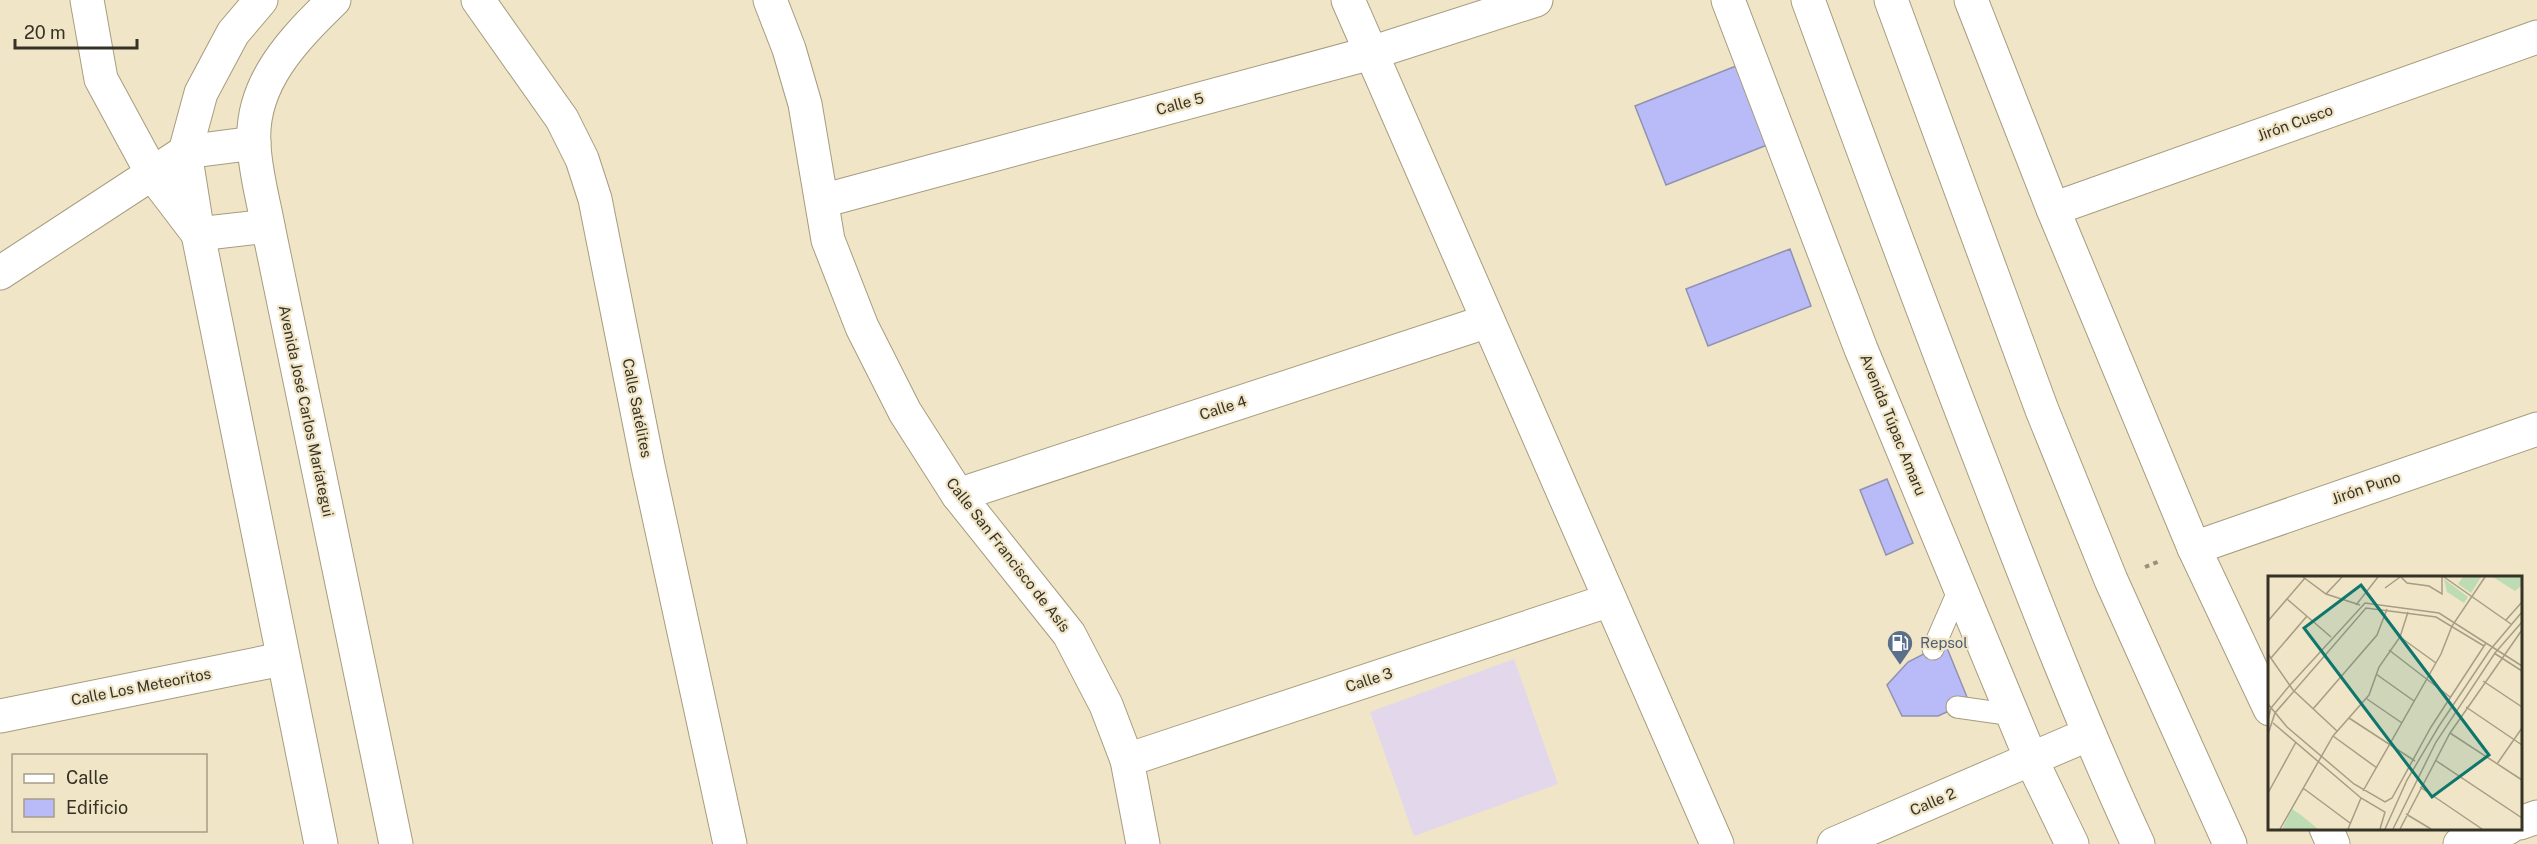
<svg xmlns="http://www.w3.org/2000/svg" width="2537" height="844" font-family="'Public Sans',sans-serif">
<rect width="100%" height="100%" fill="#f0e5c6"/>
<path fill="#e2d7eb" d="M1514,659L1558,784L1414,836L1370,712Z"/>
<g fill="#b9bbf9" stroke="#9192af" stroke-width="1.5">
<path d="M1736,66L1767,145L1666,185L1635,106Z"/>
<path d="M1790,249L1811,306L1708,346L1686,289Z"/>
<path d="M1887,479L1913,543L1886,555L1860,490Z"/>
<path d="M1945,643L1969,702L1938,716H1902L1887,685L1908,662Z"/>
</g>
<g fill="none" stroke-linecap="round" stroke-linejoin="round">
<g stroke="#a69c7f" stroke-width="23">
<g id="lane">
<path d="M1933,649L1960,587"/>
<path d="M1957,707L2013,715"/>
</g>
</g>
<g stroke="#a69c7f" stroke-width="35">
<g id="street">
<path d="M87,0L101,79L153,175L198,234L268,226"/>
<path d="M478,0L562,119L582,159L595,199L648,466L730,844"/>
<path d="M770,0L789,49L805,104L828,240L862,327L905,412L958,495L1069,634L1106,705L1127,760L1143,844"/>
<path d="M1348,0L1717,844"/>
<path d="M1728,0L1861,349L2031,759L1834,844"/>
<path d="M1971,0L2053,209L2194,548L2270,709"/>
<path d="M822,201L1371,53L1536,0"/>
<path d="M2053,209L2537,37"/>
<path d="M0,273L185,152L254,143"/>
<path d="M958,495L1488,321"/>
<path d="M2194,548L2537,429"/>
<path d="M0,716L282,659"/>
<path d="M1127,760L1610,600"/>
<path d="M2520,823L2537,817"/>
<path d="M2326,828L2333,844"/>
<path d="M2460,844L2508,828"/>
</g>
</g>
<g stroke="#a69c7f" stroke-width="35">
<g id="secondary">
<path d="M261,0L233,33L201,93L185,152L198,234L321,844"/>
<path d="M334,0C294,39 250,83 254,144C255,171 263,199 268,226L396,844"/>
<path d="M2072,844L2031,759L2087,735"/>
</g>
</g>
<g stroke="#a69c7f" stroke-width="35">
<g id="highway">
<path d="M1808,0C1867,161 1927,322 1989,482C2036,604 2083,725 2138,844"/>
<path d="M1891,0L2042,410L2111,580L2230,844"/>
</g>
</g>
<path stroke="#98907a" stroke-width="4" stroke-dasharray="4.5 4.5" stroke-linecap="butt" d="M2145,567L2160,561"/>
<use href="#lane" stroke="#fff" stroke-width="21"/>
<use href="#street" stroke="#fff" stroke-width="33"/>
<use href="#secondary" stroke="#fff" stroke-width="33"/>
<use href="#highway" stroke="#fff" stroke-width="33"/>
</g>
<defs>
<g id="fuel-pin" transform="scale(1.35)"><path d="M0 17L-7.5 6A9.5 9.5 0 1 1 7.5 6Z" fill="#5c6f8a" stroke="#f0e5c6"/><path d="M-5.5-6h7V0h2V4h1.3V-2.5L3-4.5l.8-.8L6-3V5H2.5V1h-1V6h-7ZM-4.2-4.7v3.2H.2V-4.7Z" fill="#fff"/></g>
</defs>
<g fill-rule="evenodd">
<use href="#fuel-pin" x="1900" y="643"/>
</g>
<g text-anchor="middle" stroke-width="4.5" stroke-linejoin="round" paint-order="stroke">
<g font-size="15" fill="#363226" stroke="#f0e5c6">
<text transform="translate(1180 104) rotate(-15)" y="5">Calle 5</text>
<text transform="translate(2295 123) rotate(-20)" y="5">Jirón Cusco</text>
<text transform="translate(637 408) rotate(79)" y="5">Calle Satélites</text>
<text transform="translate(1223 408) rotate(-18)" y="5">Calle 4</text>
<text transform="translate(306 411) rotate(78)" y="5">Avenida José Carlos Maríategui</text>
<text transform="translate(1893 425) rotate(68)" y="5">Avenida Túpac Amaru</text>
<text transform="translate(2366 488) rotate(-19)" y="5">Jirón Puno</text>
<text transform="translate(1008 555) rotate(52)" y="5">Calle San Francisco de Asís</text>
<text transform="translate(1369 680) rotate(-18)" y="5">Calle 3</text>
<text transform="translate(141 687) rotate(-11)" y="5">Calle Los Meteoritos</text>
<text transform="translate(1933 802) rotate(-23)" y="5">Calle 2</text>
</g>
<g font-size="15" fill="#4e5e75" stroke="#f0e5c6" text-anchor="start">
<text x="1920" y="648">Repsol</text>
</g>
</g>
<g transform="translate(2268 576)">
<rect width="254" height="254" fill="#f0e5c6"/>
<path d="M195,1H213L203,17L190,8ZM225,1H253V10L247,15ZM176,3L200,21L196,27L179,16ZM24,233L33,239L50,253H14Z" fill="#bddcb3"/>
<path fill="none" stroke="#a69d86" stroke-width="1.5" d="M35,1L58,18L92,29M133,1L139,7L161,10L174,18V1M176,1L243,48M117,12L132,1M58,18L74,1M19,23L63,61M88,29L110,1M238,44L254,26M0,45L37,2M132,61L168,87M121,74L182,121M226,77L254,95M0,78L25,114L69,155M3,82L39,40M108,98L146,125M215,105L254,131M99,123L134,147M0,128L19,151L86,208L117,226L124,222L163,151L218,67M198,131L254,169M45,133L109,59L119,33M81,142L147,185M0,143L3,132L22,109L97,27L171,37L254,90M5,147L93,222L117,236L112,253M182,157L254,204M0,158L7,137L98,32L168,41L216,70M65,160L109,192M167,184L254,242M229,188L254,152M152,211L214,253M35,212L82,247M95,215L173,78L184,50L217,1M0,217L28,166M138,238L163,253M12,253L65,160L101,119L111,91L132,61L140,36M80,253L93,222M117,253L139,204L171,150L222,74L254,36M125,253L168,166L227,77L254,46M132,253L182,157L254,54"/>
<path fill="#0f766e" fill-opacity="0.15" stroke="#0f766e" stroke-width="3" d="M93,9L221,179L164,221L36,52Z"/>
<rect width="254" height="254" fill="none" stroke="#363226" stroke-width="3"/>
</g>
<rect x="12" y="754" width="195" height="78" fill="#f0e5c6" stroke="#a69d86" stroke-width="1.5"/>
<rect x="24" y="774" width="30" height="9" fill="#ffffff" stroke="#a69d86" stroke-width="1.5"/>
<text x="66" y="784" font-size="18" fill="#363226">Calle</text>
<rect x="24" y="799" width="30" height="18" fill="#b9bbf9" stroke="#a69d86" stroke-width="1.5"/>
<text x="66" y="814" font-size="18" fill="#363226">Edificio</text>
<path d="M15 39v9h122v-9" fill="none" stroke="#363226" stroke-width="3"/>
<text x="24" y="39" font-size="18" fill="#363226" stroke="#f0e5c6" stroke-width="4.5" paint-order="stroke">20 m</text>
</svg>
